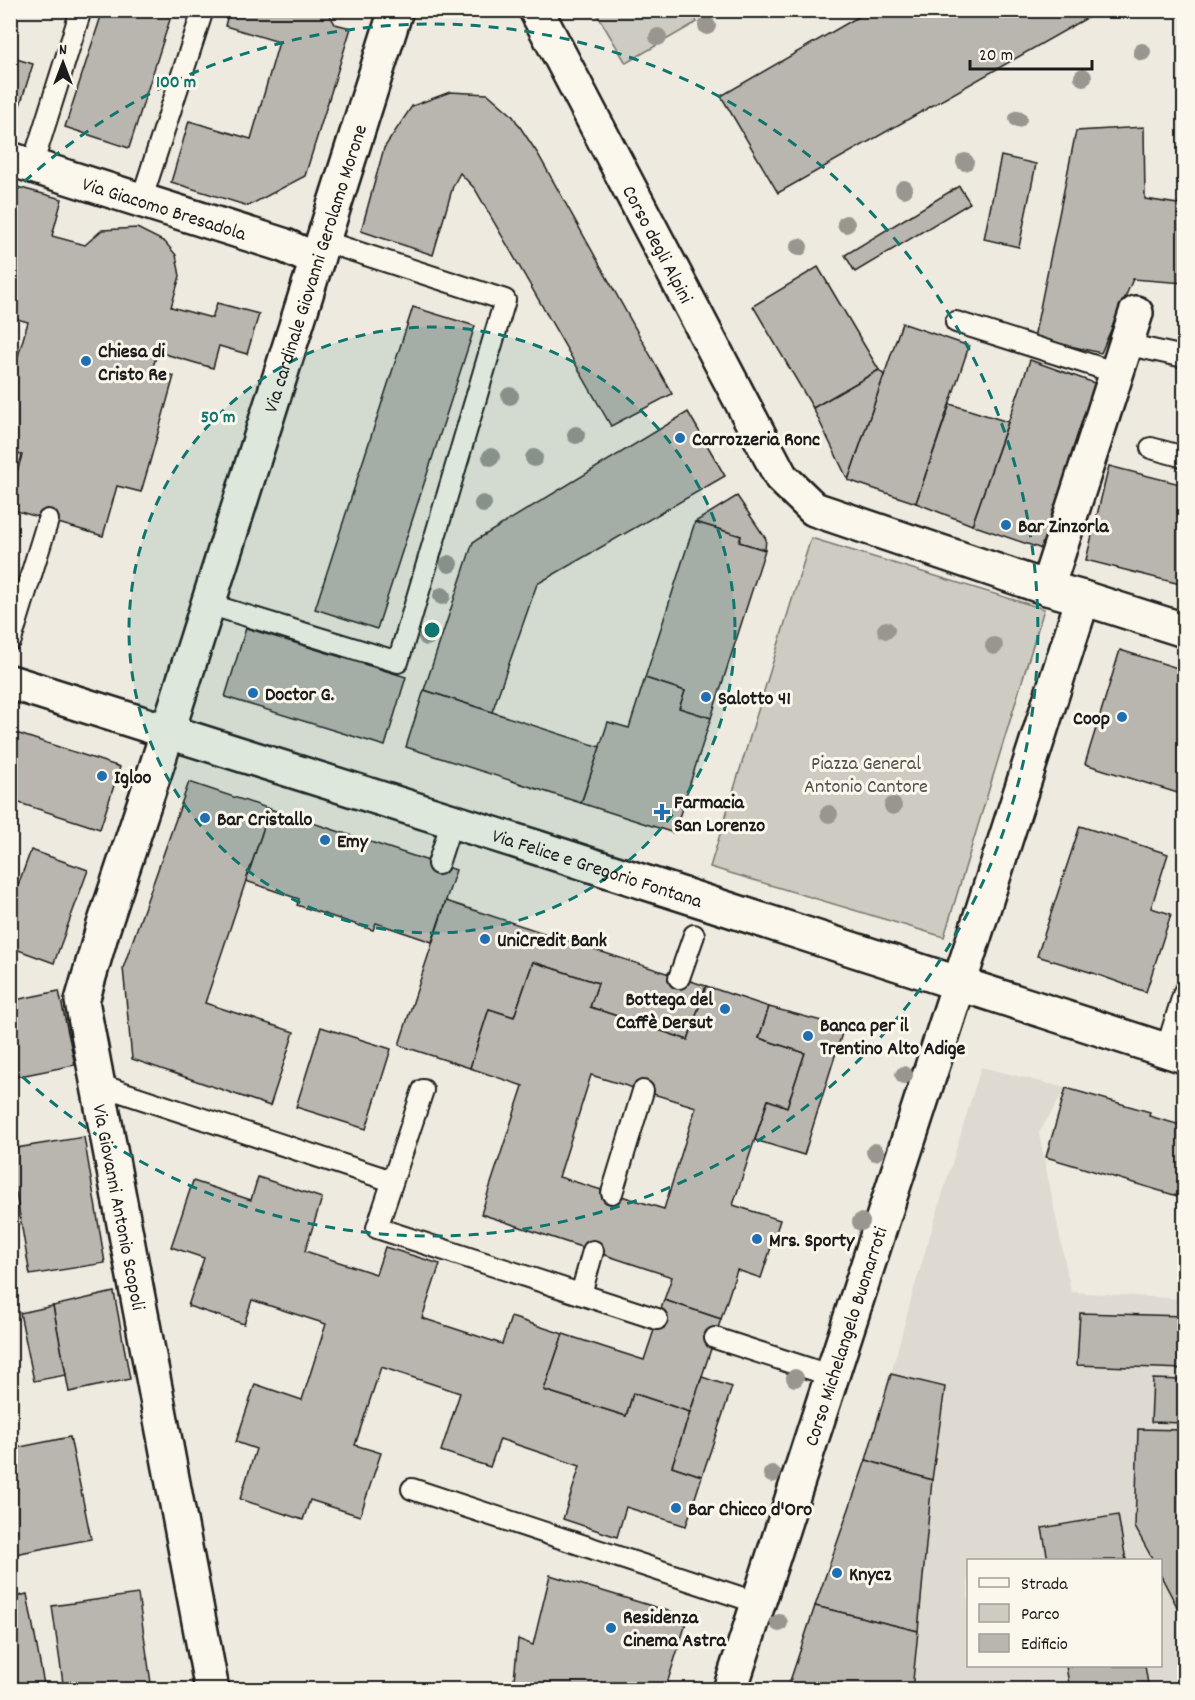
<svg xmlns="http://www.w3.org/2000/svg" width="1195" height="1700" font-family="Dekko,sans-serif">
<rect width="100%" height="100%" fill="#eeeadf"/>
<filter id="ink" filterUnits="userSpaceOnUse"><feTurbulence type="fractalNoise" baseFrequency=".0167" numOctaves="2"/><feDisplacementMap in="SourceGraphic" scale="12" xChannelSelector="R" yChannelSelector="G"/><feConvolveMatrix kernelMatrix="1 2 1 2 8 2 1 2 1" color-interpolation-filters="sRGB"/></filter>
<g filter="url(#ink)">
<path fill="#dedad1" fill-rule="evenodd" d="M981,1067L1066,1088L1039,1133L1071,1292L1184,1299V1689H912L932,1480L945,1387L891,1374L913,1292ZM968,1560H1160V1666H968Z"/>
<g fill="#ceccc2" stroke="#75746f" stroke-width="1.5">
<path d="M595,11H691L697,22L626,63Z"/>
<path d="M811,538L1044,609L944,937L710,867Z"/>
</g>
<g fill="#b9b6af" stroke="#1c1c1c" stroke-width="1.5" fill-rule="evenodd">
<path d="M103,10H173L129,148L65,127Z"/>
<path d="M229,10H327L335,24L351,28L305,176L248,206L171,182L189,121L251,139L279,42L225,26Z"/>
<path d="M870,10H1101L778,193L721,96Z"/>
<path d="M10,57L33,64L12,131H10Z"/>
<path d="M450,92L488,94L512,115L538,154L672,394L611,426L475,189L460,173L453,186L433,255L361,231L384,148L412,106Z"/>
<path d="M1144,127L1145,199L1184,205V283L1133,279L1101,353L1034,338L1076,131Z"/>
<path d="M1001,156L1036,164L1019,247L984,239Z"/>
<path d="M10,185L62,199L52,236L85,245L102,230L137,228L165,242L176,255L180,276L171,307L212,318L217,303L259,314L247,354L219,346L213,368L158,352L152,369L174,376L149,465L141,492L117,486L103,536L10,509V496L22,455L10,452V384L28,322L10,317Z"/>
<path d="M959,186L970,203L855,272L845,255Z"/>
<path d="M818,267L879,370L813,408L753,306Z"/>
<path d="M413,307L475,326L377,629L315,609Z"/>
<path d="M902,323L969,346L916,503L848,480Z"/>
<path d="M1030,360L1100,385L1042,549L972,525Z"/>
<path d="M879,370L884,375L848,480L813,408Z"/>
<path d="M950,404L1008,422L972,525L916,503Z"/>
<path d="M688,412L725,476L537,584L492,712L424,690L473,542Z"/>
<path d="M1109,466L1184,485V585L1086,560Z"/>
<path d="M737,496L766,539L765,550L739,542L741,536L695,522Z"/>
<path d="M695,522L741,536L739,542L765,550L711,718L679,708L685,691L645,678Z"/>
<path d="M246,628L406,677L385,746L225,697Z"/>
<path d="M1120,650L1184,670V795L1085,764Z"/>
<path d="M645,678L685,691L679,708L711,718L674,833L581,803L608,722L629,728Z"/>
<path d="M424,690L600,747L581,803L406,747Z"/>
<path d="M10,731L120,767L100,829L10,800Z"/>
<path d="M189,782L270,809L205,1003L294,1032L270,1106L132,1059L123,968Z"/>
<path d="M270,809L456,870L432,942L376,923L373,930L297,905L299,899L246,881Z"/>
<path d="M1080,826L1168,854L1151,908L1171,914L1146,992L1093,973L1037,956Z"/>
<path d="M31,850L88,870L54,963L10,947V907Z"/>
<path d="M446,901L706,986L688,1040L590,1007L598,983L533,962L514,1017L489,1009L470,1068L399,1045Z"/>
<path d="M533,962L598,983L590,1007L688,1040L706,986L769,1007L759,1038L805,1053L787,1107L768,1100L733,1205L780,1220L761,1278L737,1270L721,1319L664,1300L672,1277L481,1214L523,1086L470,1068L489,1009L514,1017ZM591,1075L696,1107L664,1209L559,1177Z"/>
<path d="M59,991L75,1065L10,1078V1001Z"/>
<path d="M769,1007L844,1027L804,1155L755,1140L768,1100L787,1107L805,1053L759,1038Z"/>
<path d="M321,1027L391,1049L366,1129L296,1107Z"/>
<path d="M1066,1088L1150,1112L1149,1116L1184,1126V1198L1046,1157Z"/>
<path d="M84,1137L105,1263L30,1275L16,1193L10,1194V1149Z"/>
<path d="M258,1177L322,1198L305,1251L376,1274L385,1247L440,1264L422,1318L502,1344L511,1317L563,1334L544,1390L626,1416L633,1393L690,1412L672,1466L702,1476L686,1526L626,1507L617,1537L563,1519L580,1466L500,1439L490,1467L441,1451L460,1393L381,1367L355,1445L381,1453L360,1516L310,1500L303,1520L240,1499L256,1449L236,1442L255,1384L302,1400L326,1324L252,1300L244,1324L188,1306L204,1258L171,1247L193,1181L251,1200Z"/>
<path d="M114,1292L130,1379L69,1392L53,1306Z"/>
<path d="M664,1300L721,1319L690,1412L633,1393L626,1416L544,1390L563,1334L644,1360Z"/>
<path d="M53,1306L66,1375L34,1381L20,1313Z"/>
<path d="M1080,1313L1184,1316V1369L1077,1365Z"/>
<path d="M891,1374L945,1387L932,1480L866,1460Z"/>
<path d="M702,1377L732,1387L702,1476L672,1466Z"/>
<path d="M1153,1379L1184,1380V1423L1151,1422Z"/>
<path d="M1138,1429L1184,1430V1524L1178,1527L1184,1543V1620L1160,1574V1560H1153L1135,1527Z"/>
<path d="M70,1437L91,1539L10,1555V1449Z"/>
<path d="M866,1460L932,1480L918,1631L815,1606Z"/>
<path d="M1118,1515L1126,1560H1048L1042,1528Z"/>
<path d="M1184,1524V1543L1178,1527Z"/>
<path d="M550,1575L688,1617L665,1690H513L518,1639L533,1645Z"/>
<path d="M27,1594L45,1690H10V1598Z"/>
<path d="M138,1594L152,1690H64L52,1606Z"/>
<path d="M815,1606L918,1631L912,1690H787Z"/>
<path d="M1066,1666H1145L1149,1690H1070Z"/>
</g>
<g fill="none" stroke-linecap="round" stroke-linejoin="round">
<g stroke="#1c1c1c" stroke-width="24">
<g id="service">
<path d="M32,166L81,10"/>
<path d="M141,201L203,10"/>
<path d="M956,322L1117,373"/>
<path d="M1125,344L1184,357"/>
<path d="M1151,448L1184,457"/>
<path d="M208,604L398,662L505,300L323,241"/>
<path d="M11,640L48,520"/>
<path d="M438,864L452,821"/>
<path d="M679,978L694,935"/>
<path d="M1166,1050L1184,992"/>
<path d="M97,1084L392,1181"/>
<path d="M423,1090L377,1228L657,1319"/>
<path d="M612,1193L643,1091"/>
<path d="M581,1294L593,1251"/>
<path d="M715,1338L832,1376"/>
<path d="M412,1489L758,1603"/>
</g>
</g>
<g stroke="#1c1c1c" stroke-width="38">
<g id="minor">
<path id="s1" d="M536,10L781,477L814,509L1047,588L1083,598L959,984"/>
<path id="s2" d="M10,159L283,245L317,260"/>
<path d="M1047,588L1136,313"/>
<path d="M1083,598L1184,630"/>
<path id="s3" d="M212,1690L82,1001L103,928L157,765L396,10"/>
</g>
</g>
<g stroke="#1c1c1c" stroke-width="38">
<g id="tertiary">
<path id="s4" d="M730,1690L959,984"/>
</g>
</g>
<g stroke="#1c1c1c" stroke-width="38">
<g id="secondary">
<path id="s5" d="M10,682L535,847L1184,1056"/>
</g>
</g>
<use href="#service" stroke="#fbf7ec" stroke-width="20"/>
<use href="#minor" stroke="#fbf7ec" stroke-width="33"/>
<use href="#tertiary" stroke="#fbf7ec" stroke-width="33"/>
<use href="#secondary" stroke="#fbf7ec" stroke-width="33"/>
</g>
<g fill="#98968f">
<circle cx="707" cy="26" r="9"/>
<circle cx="658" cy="37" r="9"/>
<circle cx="1142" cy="52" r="9"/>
<circle cx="1083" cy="77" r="9"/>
<circle cx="1018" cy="119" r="9"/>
<circle cx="965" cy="162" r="9"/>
<circle cx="904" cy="189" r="9"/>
<circle cx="846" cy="224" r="9"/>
<circle cx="799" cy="247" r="9"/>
<circle cx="510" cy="396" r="9"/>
<circle cx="576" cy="435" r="9"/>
<circle cx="491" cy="457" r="9"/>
<circle cx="534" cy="458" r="9"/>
<circle cx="483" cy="504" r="9"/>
<circle cx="449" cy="564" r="9"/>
<circle cx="442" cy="596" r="9"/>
<circle cx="886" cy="630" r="9"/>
<circle cx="427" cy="637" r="9"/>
<circle cx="994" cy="646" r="9"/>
<circle cx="893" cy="806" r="9"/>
<circle cx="829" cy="814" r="9"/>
<circle cx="904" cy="1075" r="9"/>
<circle cx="875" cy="1152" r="9"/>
<circle cx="861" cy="1222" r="9"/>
<circle cx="795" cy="1378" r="9"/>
<circle cx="772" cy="1474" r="9"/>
<circle cx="779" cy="1623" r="9"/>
</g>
</g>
<circle cx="432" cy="630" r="303" fill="#0f766e" fill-opacity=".12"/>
<g fill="none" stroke="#0f766e" stroke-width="3" stroke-dasharray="10 8">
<circle cx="432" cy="630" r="303"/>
<path d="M11 194A606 606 0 1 1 11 1066"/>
</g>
<g fill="#1f6fb2" stroke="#fbf7ec" stroke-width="2">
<circle cx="86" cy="361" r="6"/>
<circle cx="680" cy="438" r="6"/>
<circle cx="1006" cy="525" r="6"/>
<circle cx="253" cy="693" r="6"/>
<circle cx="706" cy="697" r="6"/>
<circle cx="1122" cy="717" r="6"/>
<circle cx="102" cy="776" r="6"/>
<path d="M659 803h6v6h6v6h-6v6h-6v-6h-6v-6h6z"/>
<circle cx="205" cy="818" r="6"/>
<circle cx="325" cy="840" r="6"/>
<circle cx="485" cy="939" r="6"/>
<circle cx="725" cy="1009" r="6"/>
<circle cx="808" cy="1036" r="6"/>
<circle cx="757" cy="1239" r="6"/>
<circle cx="676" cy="1508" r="6"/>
<circle cx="837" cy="1573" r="6"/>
<circle cx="611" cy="1628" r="6"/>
</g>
<g text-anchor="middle" stroke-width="6" stroke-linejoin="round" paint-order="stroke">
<g font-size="20" fill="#1c1c1c" stroke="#fbf7ec">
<text dy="7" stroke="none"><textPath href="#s2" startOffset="162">Via Giacomo Bresadola</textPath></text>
<text dy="7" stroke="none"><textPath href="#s1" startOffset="264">Corso degli Alpini</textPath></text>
<text dy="7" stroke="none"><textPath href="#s3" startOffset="1470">Via cardinale Giovanni Gerolamo Morone</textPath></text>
<text dy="7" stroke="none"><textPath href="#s5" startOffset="616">Via Felice e Gregorio Fontana</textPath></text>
<text transform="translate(120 1207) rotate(79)" y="7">Via Giovanni Antonio Scopoli</text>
<text dy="7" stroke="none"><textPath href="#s4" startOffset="372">Corso Michelangelo Buonarroti</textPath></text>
</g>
<g font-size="20" font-weight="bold" fill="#1c1c1c" stroke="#fbf7ec" text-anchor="start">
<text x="98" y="357">Chiesa di<tspan x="98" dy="23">Cristo Re</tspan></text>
<text x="692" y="445">Carrozzeria Ronc</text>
<text x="1018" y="532">Bar Zinzorla</text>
<text x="265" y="700">Doctor G.</text>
<text x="718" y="704">Salotto 41</text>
<text x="1110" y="724" text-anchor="end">Coop</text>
<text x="114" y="783">Igloo</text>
<text x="674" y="808">Farmacia<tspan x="674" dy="23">San Lorenzo</tspan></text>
<text x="217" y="825">Bar Cristallo</text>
<text x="337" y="847">Emy</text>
<text x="497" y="946">UniCredit Bank</text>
<text x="713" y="1005" text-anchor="end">Bottega del<tspan x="713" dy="23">Caffè Dersut</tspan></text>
<text x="820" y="1031">Banca per il<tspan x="820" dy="23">Trentino Alto Adige</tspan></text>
<text x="769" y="1246">Mrs. Sporty</text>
<text x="688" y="1515">Bar Chicco d'Oro</text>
<text x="849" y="1580">Knycz</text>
<text x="623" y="1623">Residenza<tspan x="623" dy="23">Cinema Astra</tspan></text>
</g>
<g font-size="20" fill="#51514e" stroke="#fbf7ec">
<text x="866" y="769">Piazza General<tspan x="866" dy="23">Antonio Cantore</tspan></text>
</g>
</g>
<circle cx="432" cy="630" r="9" fill="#0f766e" stroke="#fbf7ec" stroke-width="3"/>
<g font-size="18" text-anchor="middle" font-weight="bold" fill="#0f766e" stroke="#fbf7ec" stroke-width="6" stroke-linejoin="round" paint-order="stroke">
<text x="176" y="87">100 m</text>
<text x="218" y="422">50 m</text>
</g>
<rect width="1195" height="1700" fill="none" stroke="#fbf7ec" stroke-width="36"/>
<rect x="18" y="18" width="1159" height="1664" fill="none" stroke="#1c1c1c" stroke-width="2" filter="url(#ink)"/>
<rect x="967" y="1559" width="195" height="108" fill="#fbf7ec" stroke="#a29f99" stroke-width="1.5"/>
<rect x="979" y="1578" width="30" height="9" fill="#fbf7ec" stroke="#a29f99" stroke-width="1.5"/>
<text x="1021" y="1589" font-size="18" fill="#1c1c1c">Strada</text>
<rect x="979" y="1604" width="30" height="18" fill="#ceccc2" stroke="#a29f99" stroke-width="1.5"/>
<text x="1021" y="1619" font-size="18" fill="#1c1c1c">Parco</text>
<rect x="979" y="1634" width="30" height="18" fill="#b9b6af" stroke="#a29f99" stroke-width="1.5"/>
<text x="1021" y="1649" font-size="18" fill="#1c1c1c">Edificio</text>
<g transform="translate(63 63)" stroke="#fbf7ec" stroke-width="4.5" paint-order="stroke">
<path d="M0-4.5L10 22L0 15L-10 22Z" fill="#1c1c1c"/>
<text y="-9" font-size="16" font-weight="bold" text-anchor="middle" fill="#1c1c1c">N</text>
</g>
<path d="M970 60v9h122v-9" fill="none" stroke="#1c1c1c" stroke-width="3"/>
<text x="979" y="60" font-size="18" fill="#1c1c1c" stroke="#fbf7ec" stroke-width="4.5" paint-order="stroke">20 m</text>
</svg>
